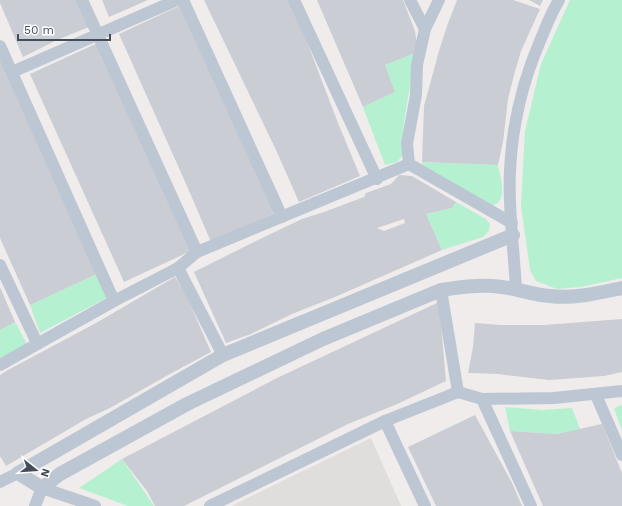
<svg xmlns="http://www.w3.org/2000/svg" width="622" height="506" font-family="'Work Sans',sans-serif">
<rect width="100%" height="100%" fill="#efeceb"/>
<path fill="#e0dddd" d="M371,438L401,506H231Z"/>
<g fill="#b5f1d0">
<path d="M570,0H622V278L581,287L557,289L536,281L530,270L521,206L525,131L541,64Z"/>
<path d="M418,52C410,86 402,121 402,156L397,162L385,165L363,107L395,92L385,65Z"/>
<path d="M422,162L498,165C501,179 510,205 488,206L423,165Z"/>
<path d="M456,202L486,219L490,224L489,231L483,237L442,250L426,214L452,208Z"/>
<path d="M99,273L110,296L40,333L30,305Z"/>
<path d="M15,322L27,344L0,358V330Z"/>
<path d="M622,405V431L614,408Z"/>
<path d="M505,407L543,410L572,408L580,429L556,434L510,431Z"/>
<path d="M122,459L154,506H128L79,488Z"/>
</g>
<g fill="#cacdd4" fill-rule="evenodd">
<path d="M0,0H83L94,25L57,40L23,57L0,3Z"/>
<path d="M102,0H148L109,17Z"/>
<path d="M204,0H291L338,123L360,176L299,202L276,150Z"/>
<path d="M317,0H403L415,31L418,52L385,65L395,92L363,107Z"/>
<path d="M457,0H513L540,9L521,51L514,75L508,99L503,142L498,165L422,162L424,106L439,51L447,26Z"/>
<path d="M529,0H543L540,6Z"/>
<path d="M188,2L283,209L211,242L187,186L119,34Z"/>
<path d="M102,41L193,250L124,282L30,74Z"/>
<path d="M0,54L99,273L30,305L0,238Z"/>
<path d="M399,175L412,176L456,202L452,208L426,214L442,250L335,297L292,314L251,334L226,343L194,272L260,239L302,219L324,212L364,197L366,193L391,184ZM404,219L405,223L384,231L377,228Z"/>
<path d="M175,277L187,297L211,352L168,375L110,408L86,419L6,466L0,456V375L8,370L96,323Z"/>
<path d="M0,287L15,322L0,330Z"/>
<path d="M439,302L446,381L395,405L348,424L184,506H155L147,491L122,459L277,378Z"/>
<path d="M622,319V372L604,376L549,380L498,374L468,373L473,347L475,323L500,325H544Z"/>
<path d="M475,415L512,483L522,506H436L408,447Z"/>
<path d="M602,424L622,473V506H543L510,431L556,434Z"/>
</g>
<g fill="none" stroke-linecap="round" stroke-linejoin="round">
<g stroke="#bdc7d3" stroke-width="12">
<path d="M82,0L197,252"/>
<path d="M183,0L282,217"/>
<path d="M294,0L377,179"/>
<path d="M410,0L425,29"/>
<path d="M0,46L114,301"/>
<path d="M12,72L177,0"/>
<path d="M409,164L407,144L416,95L417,65L425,29L439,0"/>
<path d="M409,164L512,223"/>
<path d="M0,265L37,343"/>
<path d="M178,268L223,355"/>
<path d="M516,289C514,250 508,210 510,171C512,125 522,83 540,41C546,27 551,13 559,0"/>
<path d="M441,290L458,392"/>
<path d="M0,365L114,301L178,268L197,252L409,164"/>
<path d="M596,395L622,455"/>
<path d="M482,399L531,506"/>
<path d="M385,421L425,506"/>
<path d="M0,482L18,473"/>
<path d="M35,506L42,488L95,506"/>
<path d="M210,506L385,421L458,392L482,399L554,398L622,391"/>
</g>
<path stroke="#bdc7d3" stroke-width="14" d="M513,235L223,355L18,473L42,488L60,474L187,404L323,339L441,290C461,287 481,284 502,287C518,289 533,295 550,296C574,299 598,293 622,288"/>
</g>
<g transform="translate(36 470) rotate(107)" stroke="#ffffff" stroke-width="3" paint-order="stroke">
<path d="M0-3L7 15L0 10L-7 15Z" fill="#434e5a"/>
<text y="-6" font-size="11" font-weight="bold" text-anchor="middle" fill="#434e5a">N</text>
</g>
<path d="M18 34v6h92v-6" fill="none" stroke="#434e5a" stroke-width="2"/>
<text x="24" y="34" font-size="12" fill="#434e5a" stroke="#ffffff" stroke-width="3" paint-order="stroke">50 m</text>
</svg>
